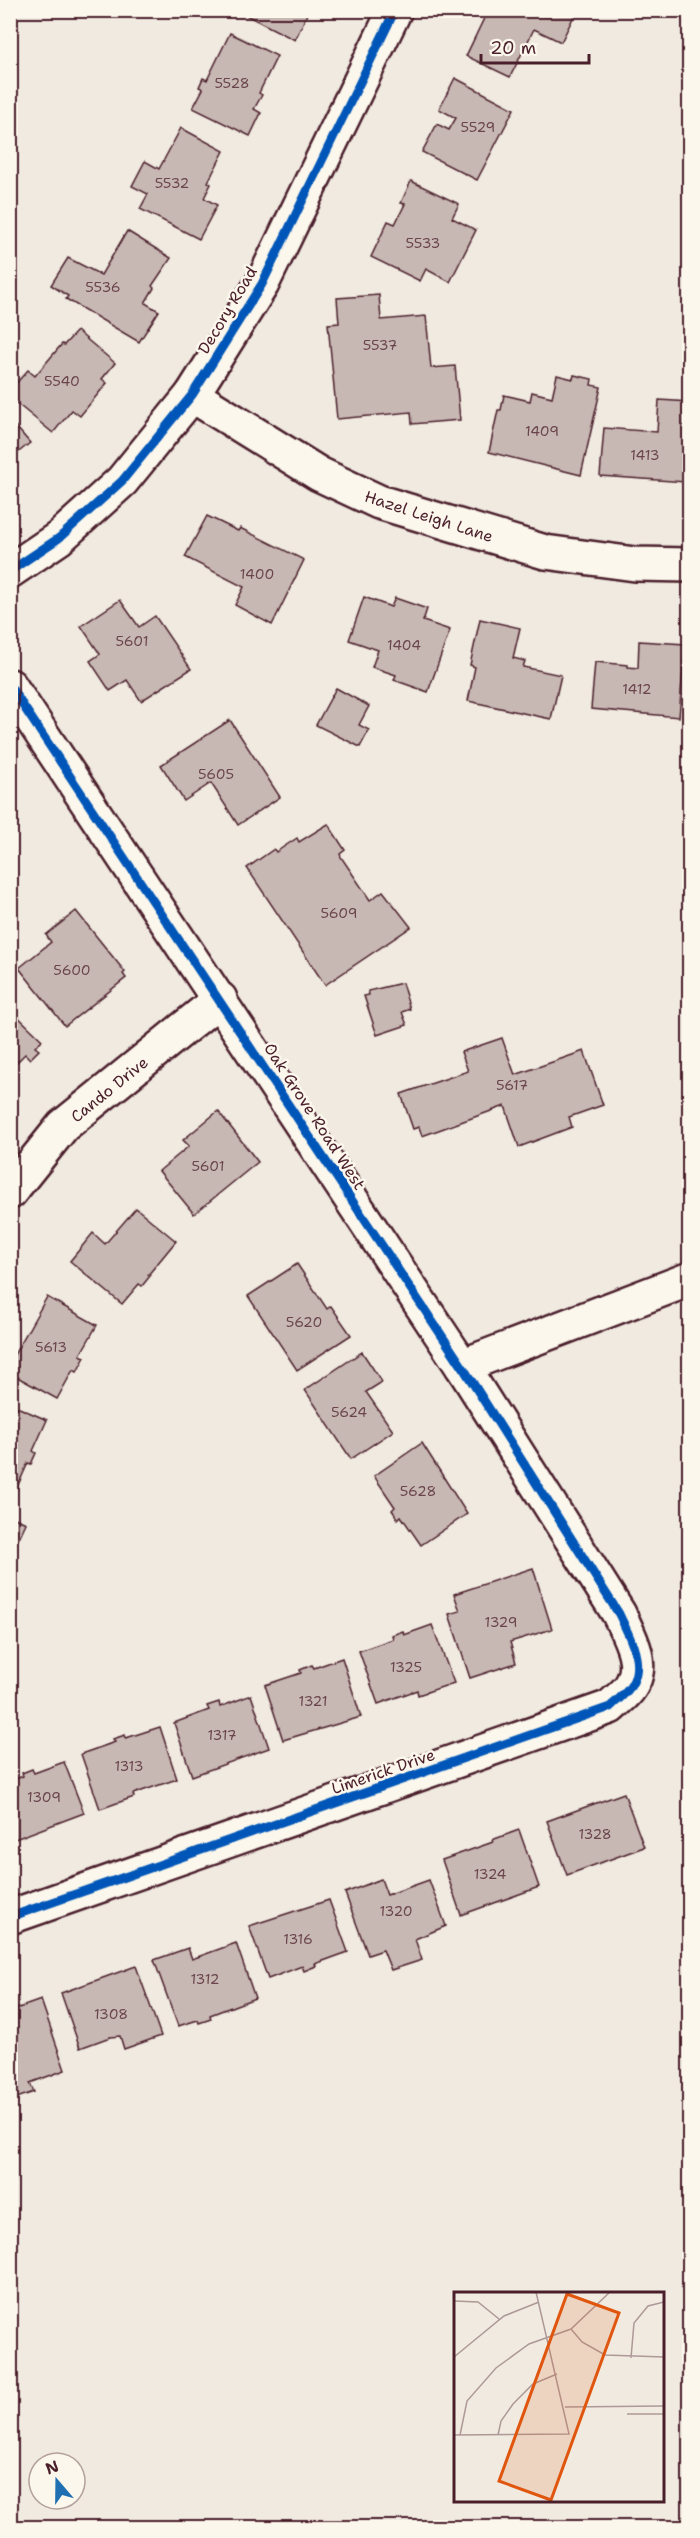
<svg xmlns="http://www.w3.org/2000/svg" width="700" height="2538" font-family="'Shantell Sans',sans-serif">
<rect width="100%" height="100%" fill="#f0eae0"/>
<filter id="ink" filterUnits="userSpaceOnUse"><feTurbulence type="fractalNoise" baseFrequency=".0167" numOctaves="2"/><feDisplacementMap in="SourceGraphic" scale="12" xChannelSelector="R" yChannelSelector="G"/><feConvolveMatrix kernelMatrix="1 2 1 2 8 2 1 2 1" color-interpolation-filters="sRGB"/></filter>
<g filter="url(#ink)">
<g fill="#c8b8b3" stroke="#4a1f2b" stroke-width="1.5">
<path d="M236,10H309L295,40Z"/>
<path d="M488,10H569L575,14L561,42L534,29L510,77L466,56Z"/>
<path d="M230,33L277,56L259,93L262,95L254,109L261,113L250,136L193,108L203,89L199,87L203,78L207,80Z"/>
<path d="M455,78L514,109L477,180L422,152L437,124L449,130L456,118L439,109Z"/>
<path d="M181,128L224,151L208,182L211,184L204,198L217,205L199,239L140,209L148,194L132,186L145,161L159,169Z"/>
<path d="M411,181L459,204L452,218L476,230L450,282L426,269L420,281L371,257L388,221L395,224L405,204L401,203Z"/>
<path d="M127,231L171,258L152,286L154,288L145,303L159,311L139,342L66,299L68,296L51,285L68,258L101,275Z"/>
<path d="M379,295L381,320L426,316L431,368L455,366L460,420L412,424L411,412L337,419L328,324L339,323L337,298Z"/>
<path d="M77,331L115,363L102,379L107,383L80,416L72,410L53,433L10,398V390L28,370L35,376L62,344L64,345Z"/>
<path d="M557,375L573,379L574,375L592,379L591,385L601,387L581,475L489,452L498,410H501L504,395L530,401L532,392L552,397Z"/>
<path d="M659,400L690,402L686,482L600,476L604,428L657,432Z"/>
<path d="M10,420L30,443L10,459Z"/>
<path d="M207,516L238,531L240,528L304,560L272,625L235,605L244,587L185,557Z"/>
<path d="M364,597L391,607L395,598L427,609L423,621L450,630L428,692L394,680L396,675L372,667L378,650L349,640Z"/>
<path d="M120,600L139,627L155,616L191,669L141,701L127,680L110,691L90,661L100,654L81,626Z"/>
<path d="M480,619L520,628L513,658L525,661L523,667L561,675L551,719L468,701L475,667L470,665Z"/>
<path d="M639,641L685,644L679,717L591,709L595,662L628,665V667L638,668Z"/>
<path d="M336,688L369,706L359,725L369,730L360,747L316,725Z"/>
<path d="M230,720L280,797L238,825L211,783L184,801L161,765Z"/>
<path d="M328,824L345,850L340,854L341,857L370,900L383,891L411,927L325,985L247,868L274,849L276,852L297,838L299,842Z"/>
<path d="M76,911L125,972L123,974L126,978L65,1026L19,968L51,942L46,935Z"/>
<path d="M402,983L410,1009L402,1012L407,1025L377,1035L364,996L369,995L368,991Z"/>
<path d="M10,1009L42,1040L35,1047L39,1050L30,1059L25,1054L10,1069Z"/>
<path d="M502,1038L515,1075L584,1051L603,1105L569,1117L572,1127L519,1147L505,1106L422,1136L419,1127L413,1129L401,1094L468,1071L461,1052Z"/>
<path d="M218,1111L258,1162L194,1214L159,1171L189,1146L183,1140Z"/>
<path d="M136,1208L176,1241L148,1275L150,1276L142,1286L139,1284L122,1304L70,1261L93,1233L105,1244Z"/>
<path d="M297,1264L327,1309L331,1306L351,1335L297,1370L248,1296Z"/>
<path d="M47,1297L97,1325L80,1355L85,1357L77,1372L73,1370L57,1399L10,1373V1362Z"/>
<path d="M362,1352L382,1382L366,1392L393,1431L351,1459L305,1390Z"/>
<path d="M10,1404L47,1420L33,1451L36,1453L31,1464L28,1463L13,1496L10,1495Z"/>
<path d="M422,1443L467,1514L421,1545L401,1516L398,1519L392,1510L395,1507L374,1476Z"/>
<path d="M10,1516L26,1523L10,1557Z"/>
<path d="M533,1568L552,1629L510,1642L516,1663L470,1678L449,1614L460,1611L454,1594Z"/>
<path d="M432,1625L454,1683L418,1695L417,1690L378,1704L359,1651L393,1639L392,1635L403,1631L404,1635Z"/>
<path d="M342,1658L361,1717L283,1740L265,1685L301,1673L300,1670L312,1665L314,1668Z"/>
<path d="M251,1695L269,1748L192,1776L174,1723L209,1710L207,1706L219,1702L220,1707Z"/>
<path d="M160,1727L177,1779L133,1794L134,1797L100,1809L81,1754L115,1742L113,1739L125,1735L126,1738Z"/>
<path d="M64,1762L84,1813L10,1841V1781L23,1776L22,1773L32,1769L34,1773Z"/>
<path d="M624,1793L644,1847L567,1875L547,1821Z"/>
<path d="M519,1830L539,1887L461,1915L442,1860L493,1842L492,1840Z"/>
<path d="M381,1879L387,1895L429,1880L446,1926L415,1939L422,1960L391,1970L383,1950L368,1955L345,1893Z"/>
<path d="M329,1900L348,1952L315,1964L316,1966L304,1971L302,1966L268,1979L249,1926Z"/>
<path d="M236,1943L255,1998L210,2015L211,2019L199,2023L198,2020L178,2026L154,1960L188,1948L192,1959Z"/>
<path d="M136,1966L161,2036L124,2049L120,2036L110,2037L80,2048L61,1993Z"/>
<path d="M41,2000L65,2070L30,2083L34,2092L11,2100L10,2020L16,2018L13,2010Z"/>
</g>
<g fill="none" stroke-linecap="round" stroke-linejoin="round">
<g stroke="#4a1f2b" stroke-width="38">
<g id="street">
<path d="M192,395L319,474L379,502L545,552L635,564L690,565"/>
<path d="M10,571L59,538L122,481L192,395L262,284L395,10"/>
<path d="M10,686L462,1366L619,1614C628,1634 644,1660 633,1682C629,1692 617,1700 610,1707L10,1917"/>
<path d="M10,1192L63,1126L220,999"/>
<path d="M462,1366L690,1279"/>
</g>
</g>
<use href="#street" stroke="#fbf7ec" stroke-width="33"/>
<g stroke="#fbf7ec" stroke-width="13">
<g id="cycleway">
<path d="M10,571L59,538L122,481L192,395L262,284L395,10"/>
<path d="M10,686L462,1366L619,1614C628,1634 644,1660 633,1682C629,1692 617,1700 610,1707L10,1917"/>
</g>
</g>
<use href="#cycleway" stroke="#0057b8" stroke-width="9"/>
</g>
</g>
<g text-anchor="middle" stroke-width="5" stroke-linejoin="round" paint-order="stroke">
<g font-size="14" fill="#6a454d">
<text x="232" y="88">5528</text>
<text x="478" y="132">5529</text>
<text x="172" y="188">5532</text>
<text x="423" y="248">5533</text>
<text x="103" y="292">5536</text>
<text x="380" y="350">5537</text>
<text x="62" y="386">5540</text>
<text x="542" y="436">1409</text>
<text x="645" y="460">1413</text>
<text x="257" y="579">1400</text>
<text x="132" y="646">5601</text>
<text x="404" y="650">1404</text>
<text x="637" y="694">1412</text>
<text x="216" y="779">5605</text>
<text x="339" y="918">5609</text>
<text x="72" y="975">5600</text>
<text x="512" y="1090">5617</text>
<text x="208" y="1171">5601</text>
<text x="304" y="1327">5620</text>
<text x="51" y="1352">5613</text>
<text x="349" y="1417">5624</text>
<text x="418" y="1496">5628</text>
<text x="501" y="1627">1329</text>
<text x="406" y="1672">1325</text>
<text x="313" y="1706">1321</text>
<text x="222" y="1740">1317</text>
<text x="129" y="1771">1313</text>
<text x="44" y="1802">1309</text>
<text x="595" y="1839">1328</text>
<text x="490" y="1879">1324</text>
<text x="396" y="1916">1320</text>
<text x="298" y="1944">1316</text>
<text x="205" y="1984">1312</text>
<text x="111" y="2019">1308</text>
</g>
<g font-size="16" fill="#4a1f2b" stroke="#fbf7ec">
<text transform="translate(227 310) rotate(-59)" y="6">Decory Road</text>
<text transform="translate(429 516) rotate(18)" y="6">Hazel Leigh Lane</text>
<text transform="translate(109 1089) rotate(-39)" y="6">Cando Drive</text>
<text transform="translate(315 1116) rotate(57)" y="6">Oak Grove Road West</text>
<text transform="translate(383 1771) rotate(-19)" y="6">Limerick Drive</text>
</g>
</g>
<g transform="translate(454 2292)">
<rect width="210" height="210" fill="#f0eae0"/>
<path fill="none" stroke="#ae9998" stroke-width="1.5" d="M0,9L24,10L45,27M117,37L128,50L151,63L210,65M0,65L50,24L85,10M177,66L180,31L194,14L210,10M111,115L210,114M173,122H210M0,143L115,142L82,0M6,143L13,109L42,76L75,52L117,37L156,0M44,143L47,129L59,112L79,92L103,82"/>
<path fill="#e0560e" fill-opacity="0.15" stroke="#e0560e" stroke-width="3" d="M113,2L165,21L97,208L45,189Z"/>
<rect width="210" height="210" fill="none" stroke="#4a1f2b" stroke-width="3"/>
</g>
<rect width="700" height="2538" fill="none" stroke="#fbf7ec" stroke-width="36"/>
<rect x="18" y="18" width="664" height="2502" fill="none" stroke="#4a1f2b" stroke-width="2" filter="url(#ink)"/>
<g transform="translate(57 2481) rotate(340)"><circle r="28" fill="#fbf7ec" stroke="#b4a19f" stroke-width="1.5"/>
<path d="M0-4.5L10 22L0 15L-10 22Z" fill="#1f6fb2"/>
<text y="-9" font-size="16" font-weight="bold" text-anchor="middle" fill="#4a1f2b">N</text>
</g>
<path d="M481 54v9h108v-9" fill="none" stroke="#4a1f2b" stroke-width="3"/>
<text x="490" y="54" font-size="18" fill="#4a1f2b" stroke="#fbf7ec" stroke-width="4.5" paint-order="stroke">20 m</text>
</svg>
